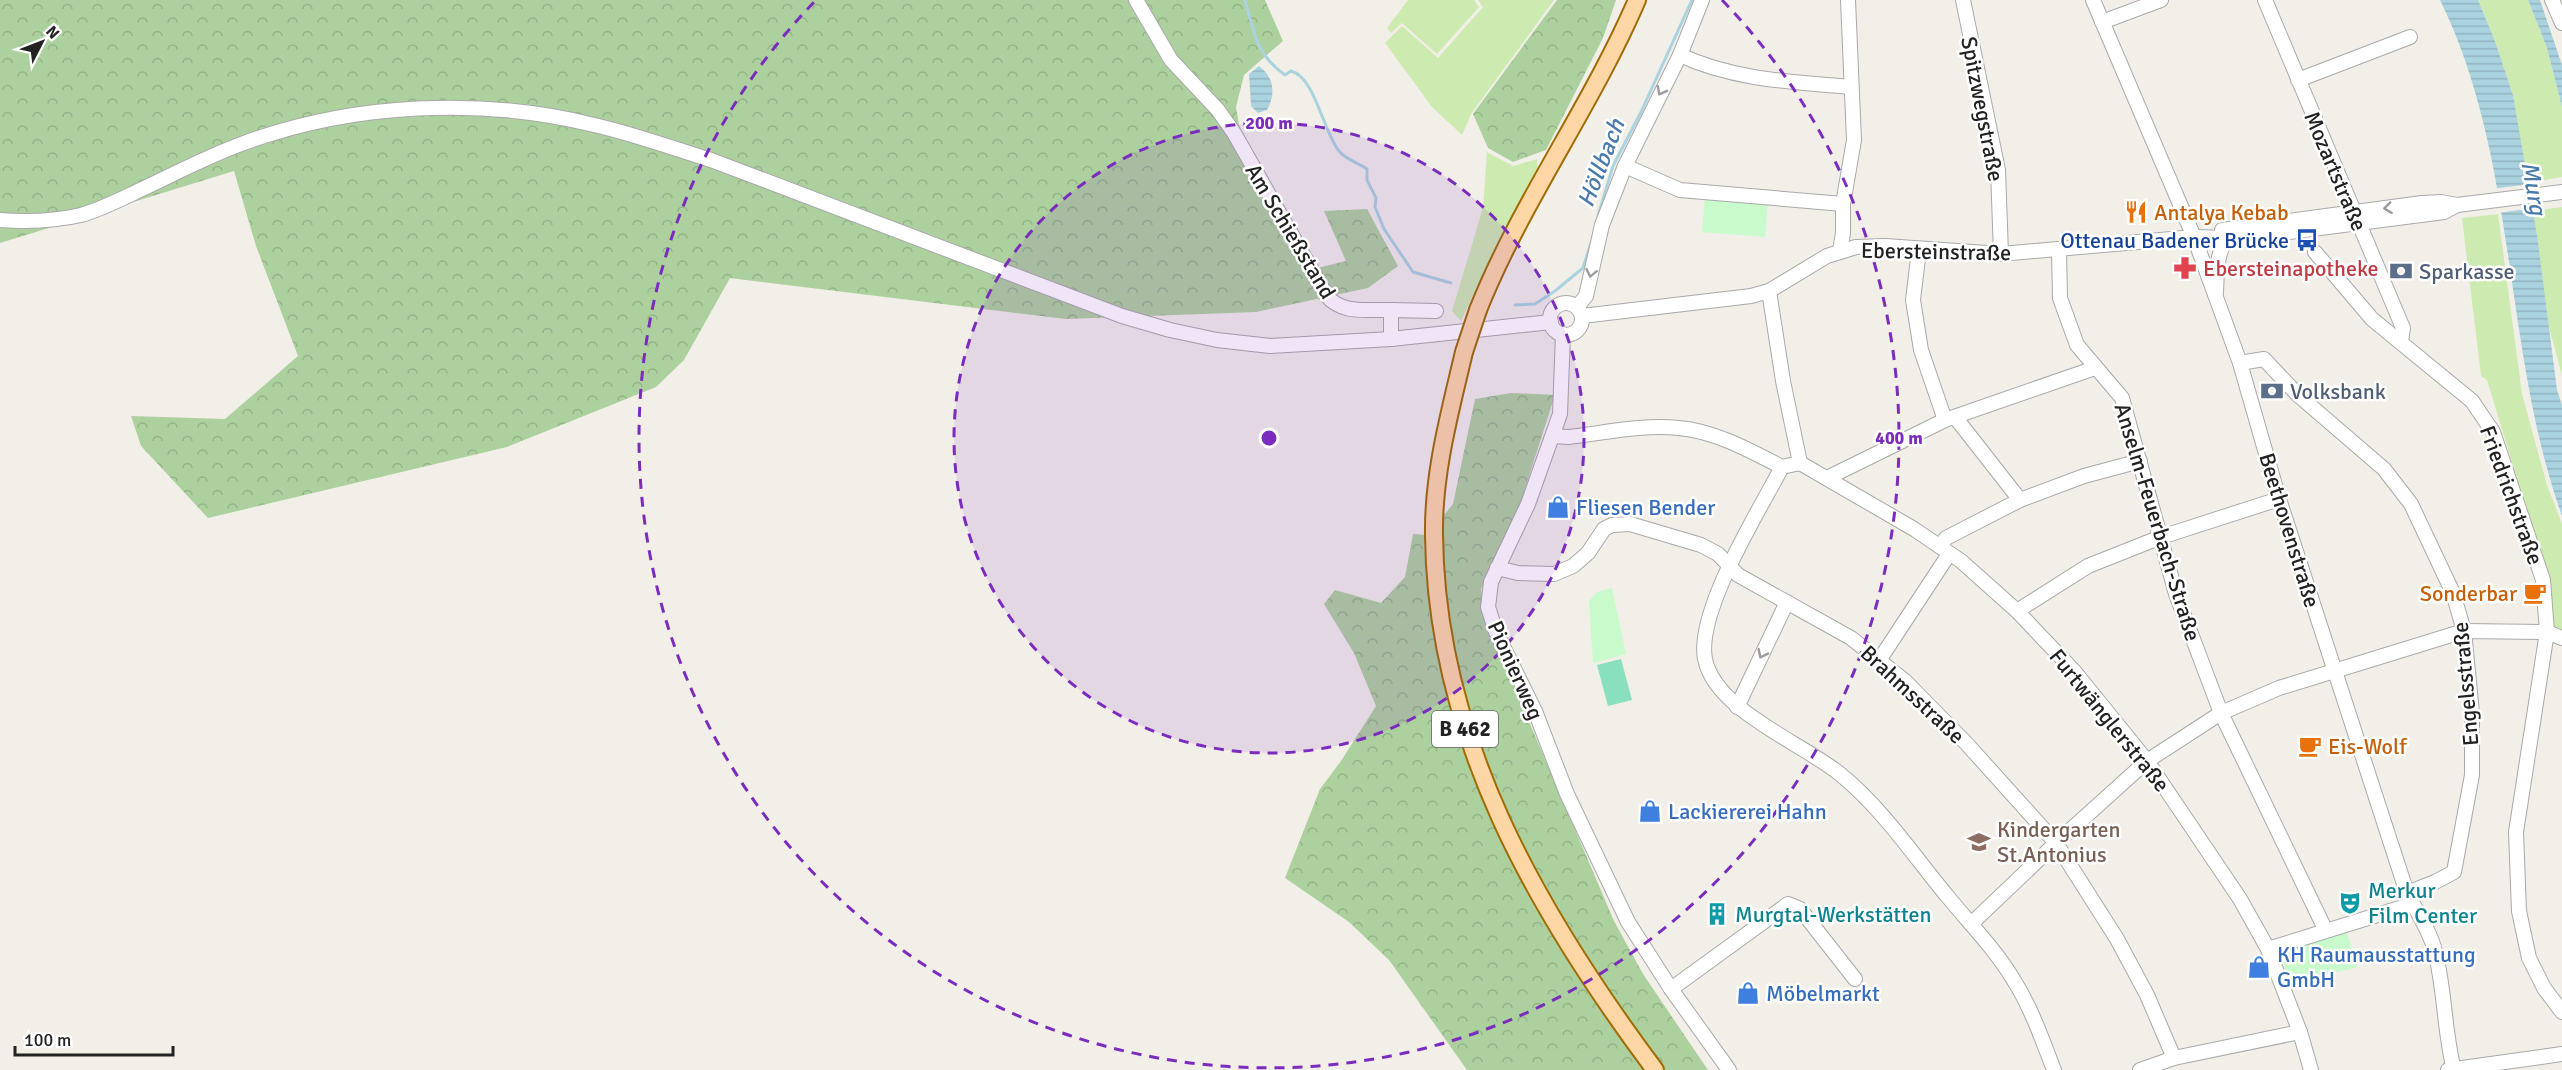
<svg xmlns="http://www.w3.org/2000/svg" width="2562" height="1070" font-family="Signika,sans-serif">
<defs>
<pattern id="forest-crowns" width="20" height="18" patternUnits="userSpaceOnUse" patternTransform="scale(1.5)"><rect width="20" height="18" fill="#add19e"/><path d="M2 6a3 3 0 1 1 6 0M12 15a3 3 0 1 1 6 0" fill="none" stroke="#95b388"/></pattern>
<pattern id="water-rules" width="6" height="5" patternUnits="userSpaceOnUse" patternTransform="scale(1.5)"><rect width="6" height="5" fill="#aad3df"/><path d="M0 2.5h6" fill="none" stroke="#92b5bf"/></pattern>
</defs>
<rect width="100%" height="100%" fill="#f2efe9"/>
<g fill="#cdebb0">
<path d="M1408,0H1474L1479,7L1437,54L1402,23L1391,33L1387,28Z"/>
<path d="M1478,0H1554L1471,114L1462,135L1432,107L1385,43L1402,26L1438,58L1483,7Z"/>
<path d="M2478,0H2528L2547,48L2562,107V177L2527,183L2513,95L2495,41Z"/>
<path d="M1487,152L1513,166L1537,159L1538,169L1503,232L1461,321L1452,311L1483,208Z"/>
<path d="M2562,207V375L2548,324L2533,211Z"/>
<path d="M2498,214L2522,394L2547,485L2562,524V632L2552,625L2548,581L2487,380L2481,376L2462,218Z"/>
</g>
<g fill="url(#forest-crowns)">
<path d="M0,0H1265L1283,41L1244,75L1236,107L1248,176L1305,271L1346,261L1324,211L1367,209L1398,266L1368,288L1256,312L1066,319L730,278L684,360L656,387L507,447L208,518L141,446L131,416L225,419L298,356L256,246L234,171L0,243Z"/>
<path d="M1557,0H1616L1603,38L1546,150L1513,162L1488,148L1473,114Z"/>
<path d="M1511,393L1555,395L1513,526L1481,589L1485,618L1614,921L1643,974L1708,1070H1467L1389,960L1349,922L1285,878L1320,789L1341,761L1376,706L1354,653L1324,604L1335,590L1381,603L1405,577L1413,534L1428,535L1453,504L1475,399Z"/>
</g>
<g fill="#c8facc">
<path d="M1705,196L1768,201L1765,237L1702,232Z"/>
<path d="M1612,588L1626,654L1593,663L1589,601L1597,592Z"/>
<path d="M2346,930L2358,967L2290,983L2279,952Z"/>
</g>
<path fill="#88e0be" d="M1621,659L1632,700L1608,706L1597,665Z"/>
<g fill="url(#water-rules)">
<path d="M2440,0H2478L2495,41L2513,95L2537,235L2557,390L2562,405V516C2502,349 2519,161 2440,0Z"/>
<path d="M2528,0H2540L2562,65V107L2547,48Z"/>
<path d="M1259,66C1274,77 1276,94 1267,110L1258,113L1251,106L1249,74Z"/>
</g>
<path fill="#f2efe9" d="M2530,184L2535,208L2497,213L2492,189Z"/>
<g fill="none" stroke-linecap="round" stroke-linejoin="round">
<g stroke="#aad3df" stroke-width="3">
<path d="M1245,0C1254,32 1256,55 1285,75L1291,71C1315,77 1323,131 1339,151C1345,159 1358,163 1367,169V180L1376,198L1375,207L1384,229L1413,272L1451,283"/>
<path d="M1598,216L1613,166L1641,112L1692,0"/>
<path d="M1515,305L1535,304L1555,291L1583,268L1593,237"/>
</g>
<g stroke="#a9a9a9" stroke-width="16">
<g id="minor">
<path d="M1136,0L1171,60L1218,110L1234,133L1326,295C1342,315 1367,309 1391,310V339"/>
<path d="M1963,0L1998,170L2001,254"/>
<path d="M2093,0L2194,237L2240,363L2279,499L2407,893C2417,912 2430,931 2435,951C2445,990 2444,1031 2454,1070"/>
<path d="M2265,0L2403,328L2401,341"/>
<path d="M2552,0L2562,23"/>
<path d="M2102,22L2161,0"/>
<path d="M1680,55C1733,80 1794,82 1851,87"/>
<path d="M2298,80L2410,37"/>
<path d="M1625,166L1680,190L1843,204"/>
<path d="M0,220C27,222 55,221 81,215C102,209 121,199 140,190C174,174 208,156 244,143C353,103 481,97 594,125C634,134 672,148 711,160L1122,316L1170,330L1217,340L1270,346L1391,339L1551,322"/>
<path d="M2222,230L2422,203L2441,202L2457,205L2562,192"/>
<path d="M1919,250L1913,300L1921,350L1945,420"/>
<path d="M2059,250L2060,298L2077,345L2122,398L2176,594L2221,713L2325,929"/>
<path d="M1840,251L1843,233V204L1854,140L1848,0"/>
<path d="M2315,252L2372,319L2472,401L2493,432L2543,580L2547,632L2516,832L2519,911L2529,958L2544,988L2562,1012"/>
<path d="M1769,291L1783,381L1800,463L1782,467C1759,511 1696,611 1705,659C1715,710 1802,743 1840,774C1883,809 1913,855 1948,897C1970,924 1995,949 2013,979C2031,1007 2042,1039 2054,1070"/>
<path d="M2216,292C2217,274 2216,254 2227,238"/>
<circle cx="1566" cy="319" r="16"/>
<path d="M1577,307L1586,296L1602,225L1625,166L1680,55L1702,0"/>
<path d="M1391,310L1436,311"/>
<path d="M1582,316L1751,296L1769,291L1827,256L1856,247L1885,246L2001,254L2194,237L2227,238L2273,234L2444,212L2457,205"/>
<path d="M1563,334L1560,414L1528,504L1491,582L1488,607L1496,632L1535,711L1567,794L1628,922L1671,989L1729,1070"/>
<path d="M2240,363L2264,359L2298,395L2384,469L2411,504L2453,593L2464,631L2472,713V775L2454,872L2435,882L2407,893"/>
<path d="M1955,417L2020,500"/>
<path d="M1553,436L1568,437C1604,433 1643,424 1679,428C1715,431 1751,451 1782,467"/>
<path d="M1800,463L1914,529L1961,561L2017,611L2074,671L2147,761L2240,899L2268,949L2300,1032L2311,1070"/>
<path d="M1827,478L1945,420L2095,368"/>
<path d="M1940,546L1946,538L2020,500L2084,476L2140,461"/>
<path d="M1497,568L1518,573L1554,574L1573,566L1588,553L1604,529L1612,525L1630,524L1701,545L1718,554L1738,575L1851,638L1905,681L1966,743L2056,843L2117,939L2147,995L2174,1058"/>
<path d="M2017,611L2088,566L2161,537L2279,499"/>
<path d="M1880,659L1949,554"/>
<path d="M1737,707L1787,602"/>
<path d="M1971,924L2056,843L2147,761L2221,713L2279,688L2464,631L2547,632L2562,638"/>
<path d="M2268,949L2413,904"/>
<path d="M1671,989L1788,904L1800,909L1855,979"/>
<path d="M2140,1070L2174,1058L2300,1032"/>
<path d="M2448,1070L2562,1054"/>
</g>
</g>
<g stroke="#a06b00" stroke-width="20">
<g id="major">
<path d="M1478,310C1521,202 1591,107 1637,0"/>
<path d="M1464,352C1450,412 1433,473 1434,535C1436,738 1537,912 1655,1070"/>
</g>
</g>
<use href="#minor" stroke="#fff" stroke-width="14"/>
<use href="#major" stroke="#fcd6a4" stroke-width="16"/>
<g stroke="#a06b00" stroke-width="20" stroke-linecap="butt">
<path id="major-bridge" d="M1464,352L1478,310"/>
</g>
<use href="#major-bridge" stroke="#fcd6a4" stroke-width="16"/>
</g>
<defs><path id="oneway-chevron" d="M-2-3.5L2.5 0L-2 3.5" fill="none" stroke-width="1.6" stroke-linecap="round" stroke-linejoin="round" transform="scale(1.5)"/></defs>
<g stroke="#9c9c9c">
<use href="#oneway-chevron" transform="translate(1661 91) rotate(118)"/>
<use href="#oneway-chevron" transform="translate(2388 208) rotate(173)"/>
<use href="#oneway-chevron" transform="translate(1591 273) rotate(102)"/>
<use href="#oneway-chevron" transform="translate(1762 654) rotate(116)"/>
</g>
<circle cx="1269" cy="438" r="315" fill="#7b2cbf" fill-opacity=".12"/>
<g fill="none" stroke="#7b2cbf" stroke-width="3" stroke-dasharray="10 8">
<circle cx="1269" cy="438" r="315"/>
<path d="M1722 0A630 630 0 1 1 816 0"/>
</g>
<defs>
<g id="restaurant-bare" transform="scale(1.8)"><path d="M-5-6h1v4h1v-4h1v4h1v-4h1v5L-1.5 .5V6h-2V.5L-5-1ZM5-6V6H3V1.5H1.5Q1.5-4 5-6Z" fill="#e8710a" stroke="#fff" stroke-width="2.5" paint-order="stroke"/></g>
<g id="bus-bare" transform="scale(1.8)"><path d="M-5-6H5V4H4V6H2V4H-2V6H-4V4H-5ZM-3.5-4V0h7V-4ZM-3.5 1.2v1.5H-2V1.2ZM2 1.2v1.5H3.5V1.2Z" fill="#1a4fb4" stroke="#fff" stroke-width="2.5" paint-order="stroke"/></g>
<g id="pharmacy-bare" transform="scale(1.8)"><path d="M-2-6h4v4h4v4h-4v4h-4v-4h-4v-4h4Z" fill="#e0444e" stroke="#fff" stroke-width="2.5" paint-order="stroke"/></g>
<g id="bank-bare" transform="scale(1.8)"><path d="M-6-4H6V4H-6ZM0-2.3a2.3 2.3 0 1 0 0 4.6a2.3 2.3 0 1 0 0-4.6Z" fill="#5c6f8a" stroke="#fff" stroke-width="2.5" paint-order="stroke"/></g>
<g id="shop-bare" transform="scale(1.8)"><path d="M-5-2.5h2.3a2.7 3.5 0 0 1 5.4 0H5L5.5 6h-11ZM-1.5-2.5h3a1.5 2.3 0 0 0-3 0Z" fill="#3f7fe0" stroke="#fff" stroke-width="2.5" paint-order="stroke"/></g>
<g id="cafe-bare" transform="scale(1.8)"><path d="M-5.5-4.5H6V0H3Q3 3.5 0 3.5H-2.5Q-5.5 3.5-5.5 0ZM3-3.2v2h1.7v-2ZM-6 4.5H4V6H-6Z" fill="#e8710a" stroke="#fff" stroke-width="2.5" paint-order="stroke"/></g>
<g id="school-bare" transform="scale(1.8)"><path d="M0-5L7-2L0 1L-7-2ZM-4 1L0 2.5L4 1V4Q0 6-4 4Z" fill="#8d6e63" stroke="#fff" stroke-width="2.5" paint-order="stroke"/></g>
<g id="theatre-bare" transform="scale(1.8)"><path d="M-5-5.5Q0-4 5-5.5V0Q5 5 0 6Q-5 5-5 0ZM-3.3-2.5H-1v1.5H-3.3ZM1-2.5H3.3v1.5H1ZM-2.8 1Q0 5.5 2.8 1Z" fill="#0f9aa8" stroke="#fff" stroke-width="2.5" paint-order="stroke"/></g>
<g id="building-bare" transform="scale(1.8)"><path d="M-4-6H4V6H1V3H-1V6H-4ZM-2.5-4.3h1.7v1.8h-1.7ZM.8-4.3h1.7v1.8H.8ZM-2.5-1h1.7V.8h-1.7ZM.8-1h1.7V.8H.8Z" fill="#0f9aa8" stroke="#fff" stroke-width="2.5" paint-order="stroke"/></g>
</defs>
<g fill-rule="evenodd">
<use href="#restaurant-bare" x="2136" y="212"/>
<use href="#bus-bare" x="2307" y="240"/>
<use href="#pharmacy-bare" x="2185" y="268"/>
<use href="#bank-bare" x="2401" y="271"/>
<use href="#bank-bare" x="2272" y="391"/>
<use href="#shop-bare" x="1558" y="507"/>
<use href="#cafe-bare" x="2535" y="593"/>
<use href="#cafe-bare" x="2310" y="746"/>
<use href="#shop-bare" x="1650" y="811"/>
<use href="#school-bare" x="1979" y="842"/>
<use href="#theatre-bare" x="2350" y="903"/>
<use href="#building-bare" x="1717" y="914"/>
<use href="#shop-bare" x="2259" y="967"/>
<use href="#shop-bare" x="1748" y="993"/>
</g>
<g text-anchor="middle" stroke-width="5" stroke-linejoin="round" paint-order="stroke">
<rect fill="#fff" stroke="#646464" stroke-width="1.5" x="1432" y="711" width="66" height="36" rx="4.5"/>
<g font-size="21" font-weight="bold" fill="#222">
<text x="1465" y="736">B 462</text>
</g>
<g font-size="22" fill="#222" stroke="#fff">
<text transform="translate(1983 109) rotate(79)" y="8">Spitzwegstraße</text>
<text transform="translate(2336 171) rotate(67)" y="8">Mozartstraße</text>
<text transform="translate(1291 231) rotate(59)" y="8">Am Schießstand</text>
<text transform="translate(1936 251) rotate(1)" y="8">Ebersteinstraße</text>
<text transform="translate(2512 495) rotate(70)" y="8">Friedrichstraße</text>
<text transform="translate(2158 522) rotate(73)" y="8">Anselm-Feuerbach-Straße</text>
<text transform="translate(2290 530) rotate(73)" y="8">Beethovenstraße</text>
<text transform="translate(1516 670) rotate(66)" y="8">Pionierweg</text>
<text transform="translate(2465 684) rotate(-95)" y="8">Engelsstraße</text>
<text transform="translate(1913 694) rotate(43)" y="8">Brahmsstraße</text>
<text transform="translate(2110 720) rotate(51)" y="8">Furtwänglerstraße</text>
</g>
<g font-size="22" fill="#c56008" stroke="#fff" text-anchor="start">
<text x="2154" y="220">Antalya Kebab</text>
<text x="2517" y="601" text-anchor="end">Sonderbar</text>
<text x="2328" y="754">Eis-Wolf</text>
</g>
<g font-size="22" fill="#164399" stroke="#fff" text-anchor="end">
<text x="2289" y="248">Ottenau Badener Brücke</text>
</g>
<g font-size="22" fill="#be3a42" stroke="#fff" text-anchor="start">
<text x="2203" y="276">Ebersteinapotheke</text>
</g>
<g font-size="22" fill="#4e5e75" stroke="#fff" text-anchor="start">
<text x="2419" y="279">Sparkasse</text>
<text x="2290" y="399">Volksbank</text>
</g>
<g font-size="22" fill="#366cbe" stroke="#fff" text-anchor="start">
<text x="1576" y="515">Fliesen Bender</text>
<text x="1668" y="819">Lackiererei Hahn</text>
<text x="2277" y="962">KH Raumausstattung<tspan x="2277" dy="25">GmbH</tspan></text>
<text x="1766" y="1001">Möbelmarkt</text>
</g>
<g font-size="22" fill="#785e54" stroke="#fff" text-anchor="start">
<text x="1997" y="837">Kindergarten<tspan x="1997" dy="25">St.Antonius</tspan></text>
</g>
<g font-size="22" fill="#0d838f" stroke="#fff" text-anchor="start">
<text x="2368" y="898">Merkur<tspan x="2368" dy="25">Film Center</tspan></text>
<text x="1735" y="922">Murgtal-Werkstätten</text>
</g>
<g font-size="24" font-style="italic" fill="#4a7aab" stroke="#fff">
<text transform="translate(1601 163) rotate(-69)" y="8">Höllbach</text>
<text transform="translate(2534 188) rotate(80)" y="8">Murg</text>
</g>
</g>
<circle cx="1269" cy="438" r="9" fill="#7b2cbf" stroke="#fff" stroke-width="3"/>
<g font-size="18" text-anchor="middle" font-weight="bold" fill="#7b2cbf" stroke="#fff" stroke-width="5" stroke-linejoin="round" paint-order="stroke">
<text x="1269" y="129">200 m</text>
<text x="1899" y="444">400 m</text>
</g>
<g transform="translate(42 42) rotate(48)" stroke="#ffffff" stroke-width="4.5" paint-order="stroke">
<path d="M0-4.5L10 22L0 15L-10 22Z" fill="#222222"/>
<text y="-9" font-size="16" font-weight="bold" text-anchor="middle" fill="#222222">N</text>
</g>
<path d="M15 1046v9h158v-9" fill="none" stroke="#222222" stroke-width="3"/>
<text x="24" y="1046" font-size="18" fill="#222222" stroke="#ffffff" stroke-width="4.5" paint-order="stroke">100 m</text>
</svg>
